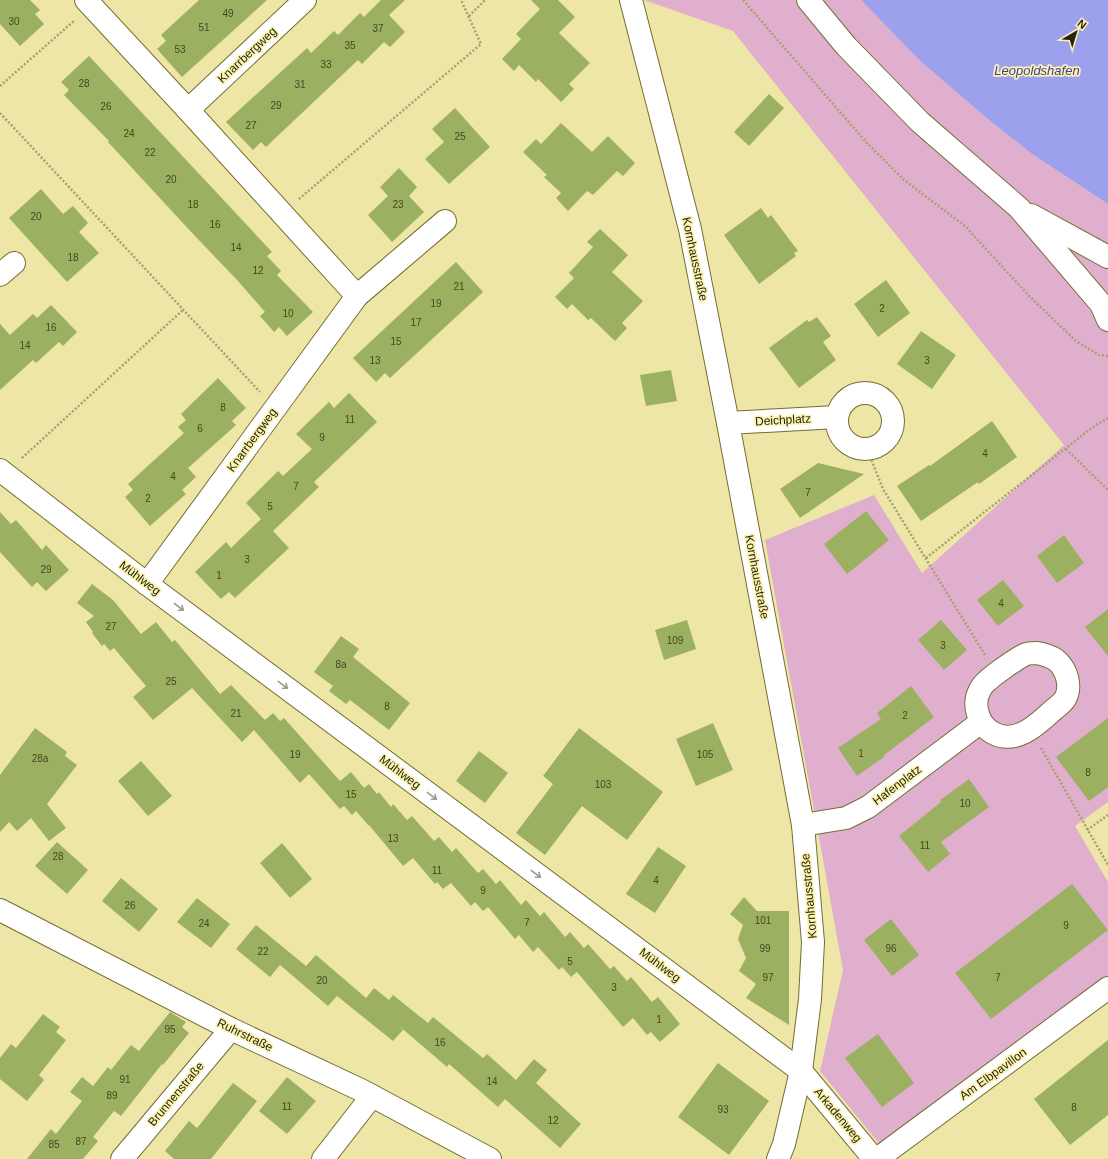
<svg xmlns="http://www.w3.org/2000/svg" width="1108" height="1159" font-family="Helvetica,sans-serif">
<rect width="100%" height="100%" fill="#eee6a6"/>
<path fill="#e1afce" d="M644,0H861L921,62L989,120L1032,154L1108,204V802L1075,826L1108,882V995L891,1158L820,1071L843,970L765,540L874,495L922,573L1064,445L733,31Z"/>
<path fill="#9da0ec" d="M861,0H1108V204L1032,154L989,120L921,62Z"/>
<g fill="#9bb161">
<path d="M0,0H30L40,10L35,14L44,24L20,46L0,24Z"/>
<path d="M199,0H267L182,77L157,49L166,41L161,35Z"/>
<path d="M381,0H405L389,15L405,32L390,47L384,42L362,64L358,60L266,147L261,142L253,150L226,122L307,48L311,53L334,31L338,35L360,13L364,17Z"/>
<path d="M531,0H558L575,17L559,33L590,63L569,84L574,89L561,102L538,79L536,82L519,65L514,71L502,59L521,39L516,34L540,9Z"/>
<path d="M89,56L272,252L267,256L281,271L277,275L313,312L287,336L279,327L274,332L260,316L265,312L238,281L194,235L108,142L109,141L64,95L69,90L61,82Z"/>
<path d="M769,94L784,108L749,146L734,132Z"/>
<path d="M455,108L490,147L449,184L425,159L444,142L432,129Z"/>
<path d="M561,123L592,152L608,136L635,163L623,176L617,171L593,195L587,191L568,211L556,198L561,193L544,177L547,175L523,152L536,139L541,144Z"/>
<path d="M399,168L417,187L409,196L424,212L392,242L368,215L388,196L380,187Z"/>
<path d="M41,189L63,214L73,206L88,223L79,232L99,253L67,282L9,218Z"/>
<path d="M761,208L768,218L771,215L798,251L794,253L796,256L759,284L724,235Z"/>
<path d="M600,229L628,255L612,272L643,301L622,323L627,328L615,341L591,318L588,320L572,304L567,309L555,297L574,278L569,273L593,247L587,242Z"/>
<path d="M456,262L483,292L390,378L385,373L376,382L353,358Z"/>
<path d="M886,280L910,313L878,337L854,304Z"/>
<path d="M51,305L77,332L63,346L59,342L36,363L33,360L0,390V324L10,335L33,314L37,318Z"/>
<path d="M817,317L831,336L823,342L836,360L799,388L769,348L807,320L809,322Z"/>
<path d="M921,331L956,355L932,389L897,364Z"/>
<path d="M671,370L677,401L646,406L640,375Z"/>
<path d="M218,378L246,408L232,421L236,425L188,468L196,477L182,490L186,494L150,526L125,497L133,490L128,484L184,433L178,427L186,420L181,414Z"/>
<path d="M349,393L377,422L314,482L319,487L273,531L289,548L235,598L229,592L221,599L195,572L226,542L231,548L261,519L246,503L278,471L283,476L312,449L296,434L329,402L334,408Z"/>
<path d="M992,421L1017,457L979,484L978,482L921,521L897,486L929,465L930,466Z"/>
<path d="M818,463L864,474L800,518L780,489Z"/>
<path d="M866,511L889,540L847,574L824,544Z"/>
<path d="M0,512L11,524L16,520L42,550L46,545L69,570L46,591L37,582L32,587L0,552Z"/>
<path d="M1064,535L1084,563L1057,583L1037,556Z"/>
<path d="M1003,580L1024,606L998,626L977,600Z"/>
<path d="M92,584L113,600L141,634L156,622L172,642L175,640L220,694L231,685L265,720L273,713L280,721L284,718L340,781L351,772L364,788L369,784L377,794L379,792L391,807L393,804L407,820L412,816L434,841L439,837L452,852L456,848L478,873L483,869L496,884L500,880L521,905L526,900L540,916L544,912L565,937L570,932L584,948L588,944L610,969L614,966L627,981L631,977L652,1002L658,997L680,1024L660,1042L651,1032L647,1035L633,1018L623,1027L577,972L571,977L562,967L559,970L538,947L533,952L519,935L515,939L488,907L483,911L475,902L471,906L451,883L443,889L437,882L435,884L413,858L403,866L369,825H368L356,811L352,815L344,806L340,809L309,774L300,783L254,730L242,742L192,688L153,720L133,697L146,686L114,648L110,651L104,644L102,646L92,633L93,632L86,622L94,616L77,603Z"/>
<path d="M1108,609V656L1085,627Z"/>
<path d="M687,620L696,649L664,660L655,630Z"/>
<path d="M941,620L967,650L944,670L918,640Z"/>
<path d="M341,636L359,649L353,657L410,703L389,730L350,700L346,704L329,691L333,686L314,672Z"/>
<path d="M911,686L934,717L883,756L884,757L857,776L838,748L881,719L877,713Z"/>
<path d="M1108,718V787L1089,801L1056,757Z"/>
<path d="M713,723L733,770L696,786L676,739Z"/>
<path d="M35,728L67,752L65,756L77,765L47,804L66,828L49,841L31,818L17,831L9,822L0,832V775Z"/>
<path d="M579,728L663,792L627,840L582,806L545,855L516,833L553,784L543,776Z"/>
<path d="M479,751L508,773L485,803L456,781Z"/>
<path d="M141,761L172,796L148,816L118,781Z"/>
<path d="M969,779L989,807L941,842L950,854L928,872L899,836L941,802L940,800Z"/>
<path d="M57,842L88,870L67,894L35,866Z"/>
<path d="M282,843L312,879L290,898L260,863Z"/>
<path d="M658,847L686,866L655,913L626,894Z"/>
<path d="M121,878L158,909L139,932L102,901Z"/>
<path d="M1072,884L1108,930L991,1019L955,973Z"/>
<path d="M744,897L757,911H789V1025L746,998L756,984L739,971L746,958L738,939L743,925L730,914Z"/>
<path d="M197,898L230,924L211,948L177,922Z"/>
<path d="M891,919L919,955L892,976L864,940Z"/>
<path d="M256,925L306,966L316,955L366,998L374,988L389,1000L393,995L428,1023L433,1017L483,1058L487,1054L516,1080L534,1059L547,1070L536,1083L581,1124L560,1148L505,1099L498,1107L449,1064L447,1067L398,1025L403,1030L393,1041L337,996L328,1006L280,965L270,977L236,949Z"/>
<path d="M170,1012L186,1022L182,1027L189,1033L163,1065L162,1064L121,1116L114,1111L93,1137L98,1141L83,1159H27L51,1129L56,1134L82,1101L70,1092L82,1077L93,1086L108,1067L111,1070L131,1045L139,1051Z"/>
<path d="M43,1014L60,1027L56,1032L66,1040L39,1075L44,1080L27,1101L0,1079V1058L11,1044L16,1048Z"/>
<path d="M878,1034L914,1083L882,1107L845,1058Z"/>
<path d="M1108,1040V1115L1070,1145L1034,1099Z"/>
<path d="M718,1063L769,1101L729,1155L678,1117Z"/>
<path d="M287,1077L316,1101L287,1134L259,1111Z"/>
<path d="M233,1083L257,1101L211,1159H174L165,1151L189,1121L197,1128Z"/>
</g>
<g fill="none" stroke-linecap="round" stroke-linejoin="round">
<g stroke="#756d30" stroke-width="24">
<g id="minor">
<path d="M86,0L188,110L357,296L147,584"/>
<path d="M631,0L690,229L728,423L803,825L813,942L810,999L801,1071L784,1144L778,1159"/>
<path d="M808,0L846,46L920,122L1019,208L1101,304L1108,320"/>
<path d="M188,110L305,0"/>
<path d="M1031,215L1108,257"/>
<path d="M0,275L14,263"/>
<path d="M357,296L445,221"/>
<circle cx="865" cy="421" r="28"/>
<path d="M728,423L837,417"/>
<path d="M0,470L147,584L801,1071L874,1159"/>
<path d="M1036,653C1043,654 1050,656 1056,660C1067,669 1072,687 1065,699C1062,704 1055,708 1051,712C1036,726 1015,745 993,733C986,729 980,722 978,714C975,705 976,696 981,688C986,679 1015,660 1024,655C1028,653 1032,653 1036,653Z"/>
<path d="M803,825L846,818L868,807L981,722"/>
<path d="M0,910L231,1029L361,1090L490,1159"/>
<path d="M122,1159L231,1029"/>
<path d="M323,1159L372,1096"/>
<path d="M877,1159L1108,988"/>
</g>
</g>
<g stroke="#a7a06e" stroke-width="2.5" stroke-dasharray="2 2" stroke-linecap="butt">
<path d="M743,0L866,142L904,180L965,226L1030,297L1076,341L1099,355L1108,356"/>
<path d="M469,16L485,0"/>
<path d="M0,86L75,20"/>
<path d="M0,113L260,392"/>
<path d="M299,199L481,44L461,0"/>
<path d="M867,449L883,489L985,655"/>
<path d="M1066,449L1108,490"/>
<path d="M22,458L183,310"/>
<path d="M926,558L1093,427L1108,418"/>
<path d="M1041,748L1108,865"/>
<path d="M1087,830L1108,815"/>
</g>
<use href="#minor" stroke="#fff" stroke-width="22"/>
</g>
<defs><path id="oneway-shaft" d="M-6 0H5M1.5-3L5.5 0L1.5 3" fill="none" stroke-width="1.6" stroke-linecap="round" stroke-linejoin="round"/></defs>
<g stroke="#9e9c91">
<use href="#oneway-shaft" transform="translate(179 607) rotate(37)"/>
<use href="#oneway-shaft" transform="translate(283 685) rotate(37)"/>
<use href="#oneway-shaft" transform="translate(432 796) rotate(37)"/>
<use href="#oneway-shaft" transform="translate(536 874) rotate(37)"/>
</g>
<g text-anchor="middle" stroke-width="3.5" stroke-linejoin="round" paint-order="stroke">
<g font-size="10" fill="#454720">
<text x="228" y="17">49</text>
<text x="14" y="25">30</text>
<text x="204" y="31">51</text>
<text x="378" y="32">37</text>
<text x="350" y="49">35</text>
<text x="180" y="53">53</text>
<text x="326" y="68">33</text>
<text x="84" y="87">28</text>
<text x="300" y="88">31</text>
<text x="276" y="109">29</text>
<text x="106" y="110">26</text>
<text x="251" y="129">27</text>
<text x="129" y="137">24</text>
<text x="460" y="140">25</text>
<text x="150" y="156">22</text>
<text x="171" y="183">20</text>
<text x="193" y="208">18</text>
<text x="398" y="208">23</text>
<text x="36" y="220">20</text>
<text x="215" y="228">16</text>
<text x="236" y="251">14</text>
<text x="73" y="261">18</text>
<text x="258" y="274">12</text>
<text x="459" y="290">21</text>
<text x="436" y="307">19</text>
<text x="882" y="312">2</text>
<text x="288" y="317">10</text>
<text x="416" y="326">17</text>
<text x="51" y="331">16</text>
<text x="396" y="345">15</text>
<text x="25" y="349">14</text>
<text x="375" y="364">13</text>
<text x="927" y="364">3</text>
<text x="223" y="411">8</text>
<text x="350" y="423">11</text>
<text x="200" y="432">6</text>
<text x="322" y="441">9</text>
<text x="985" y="457">4</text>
<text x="173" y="480">4</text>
<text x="296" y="490">7</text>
<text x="808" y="496">7</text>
<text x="148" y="502">2</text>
<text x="270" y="510">5</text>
<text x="247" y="563">3</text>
<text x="46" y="573">29</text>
<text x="219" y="579">1</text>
<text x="1001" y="607">4</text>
<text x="111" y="630">27</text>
<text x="675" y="644">109</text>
<text x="943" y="649">3</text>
<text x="341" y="668">8a</text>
<text x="171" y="685">25</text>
<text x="387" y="710">8</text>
<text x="236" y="717">21</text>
<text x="905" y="719">2</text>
<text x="861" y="757">1</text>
<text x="295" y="758">19</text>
<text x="705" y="758">105</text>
<text x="40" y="762">28a</text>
<text x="1088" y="776">8</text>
<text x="603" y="788">103</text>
<text x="351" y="798">15</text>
<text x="965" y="807">10</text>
<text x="393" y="842">13</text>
<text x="925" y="849">11</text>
<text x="58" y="860">28</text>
<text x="437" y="874">11</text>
<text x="656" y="884">4</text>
<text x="483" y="894">9</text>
<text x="130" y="909">26</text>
<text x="763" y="924">101</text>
<text x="527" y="926">7</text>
<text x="204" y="927">24</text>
<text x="1066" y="929">9</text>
<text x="765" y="952">99</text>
<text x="891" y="952">96</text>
<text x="263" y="955">22</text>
<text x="570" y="965">5</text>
<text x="768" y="981">97</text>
<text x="998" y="981">7</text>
<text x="322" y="984">20</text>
<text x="614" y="991">3</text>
<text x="659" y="1023">1</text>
<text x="170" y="1033">95</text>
<text x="440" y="1046">16</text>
<text x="125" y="1083">91</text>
<text x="492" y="1085">14</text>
<text x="112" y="1099">89</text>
<text x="287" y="1110">11</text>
<text x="1074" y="1111">8</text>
<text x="723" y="1113">93</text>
<text x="553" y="1124">12</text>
<text x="81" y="1145">87</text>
<text x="54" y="1148">85</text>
</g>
<g font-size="12" fill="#28240b" stroke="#fbf3b3">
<text transform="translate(247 55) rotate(-43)" y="4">Knarrbergweg</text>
<text transform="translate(695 259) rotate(78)" y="4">Kornhausstraße</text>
<text transform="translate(783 420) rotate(-3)" y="4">Deichplatz</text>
<text transform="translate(252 440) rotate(-54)" y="4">Knarrbergweg</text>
<text transform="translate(757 577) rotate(79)" y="4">Kornhausstraße</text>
<text transform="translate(140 578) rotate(37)" y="4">Mühlweg</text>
<text transform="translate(400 772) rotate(37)" y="4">Mühlweg</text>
<text transform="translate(897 785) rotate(-37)" y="4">Hafenplatz</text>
<text transform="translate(809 896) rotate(-95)" y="4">Kornhausstraße</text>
<text transform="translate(660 965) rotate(37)" y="4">Mühlweg</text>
<text transform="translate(245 1035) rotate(26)" y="4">Ruhrstraße</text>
<text transform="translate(993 1074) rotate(-36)" y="4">Am Elbpavillon</text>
<text transform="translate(176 1094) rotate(-50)" y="4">Brunnenstraße</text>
<text transform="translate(838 1115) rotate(50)" y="4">Arkadenweg</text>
</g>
<g font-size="13" font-style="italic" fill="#443f96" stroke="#fbf3b3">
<text x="1037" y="75">Leopoldshafen</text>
</g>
</g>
<g transform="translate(1076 32) rotate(38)" stroke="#fbf3b3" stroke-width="3" paint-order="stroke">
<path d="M0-3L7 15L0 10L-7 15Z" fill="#28240b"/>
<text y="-6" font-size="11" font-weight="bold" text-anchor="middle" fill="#28240b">N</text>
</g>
</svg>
